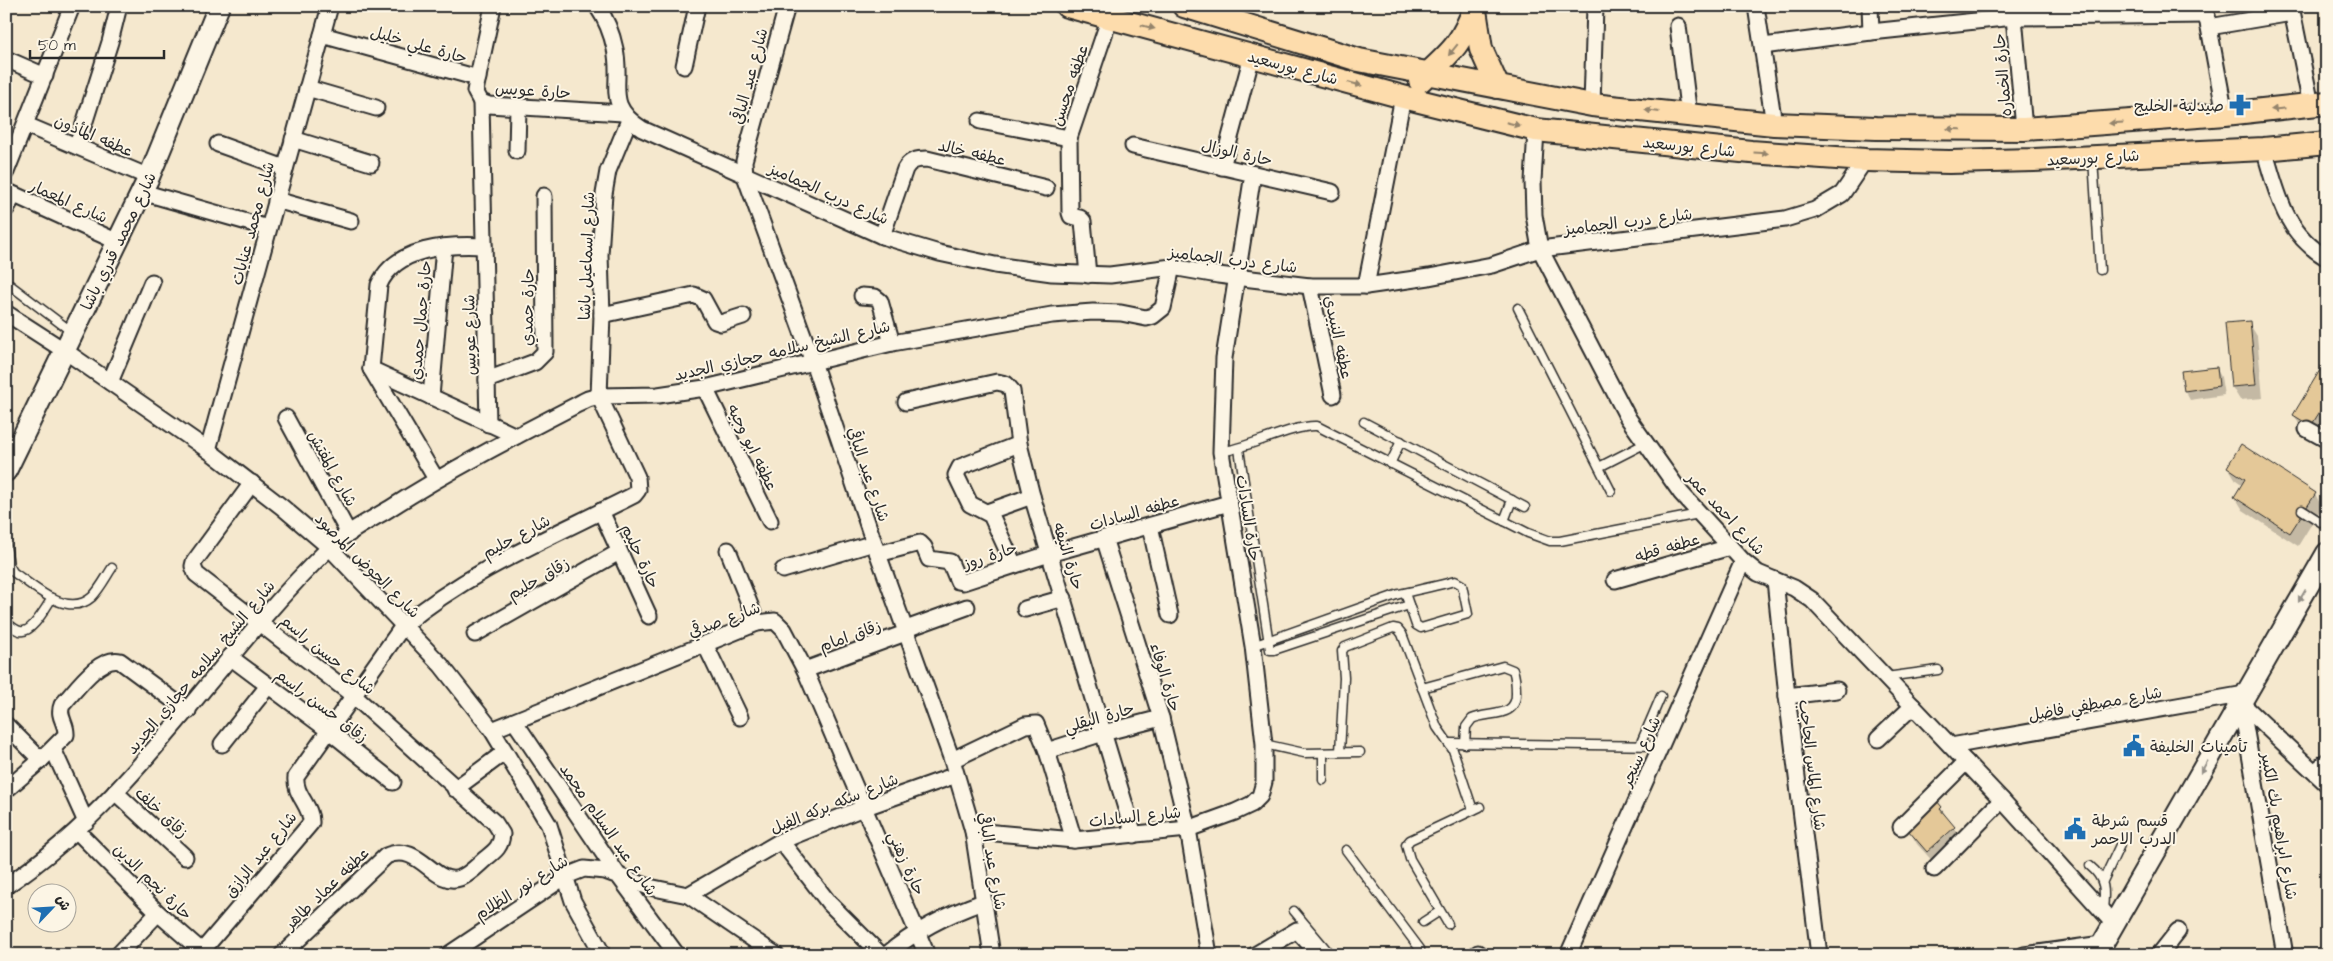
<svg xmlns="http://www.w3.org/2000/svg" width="2333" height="961" font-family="'Architects Daughter','Playpen Sans Arabic',sans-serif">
<rect width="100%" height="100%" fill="#f5e8ce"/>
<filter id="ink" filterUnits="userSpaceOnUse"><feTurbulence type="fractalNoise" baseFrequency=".02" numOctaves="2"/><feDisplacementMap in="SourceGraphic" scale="10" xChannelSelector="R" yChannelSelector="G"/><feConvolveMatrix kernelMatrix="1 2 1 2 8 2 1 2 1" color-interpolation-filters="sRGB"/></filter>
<g filter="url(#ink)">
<g fill="#0003">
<path d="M2249,323L2257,336L2263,398L2240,400L2232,387Z"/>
<path d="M2216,368L2221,377L2224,395L2190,400L2185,391L2182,372Z"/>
<path d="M2327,376V417L2316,434L2299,424L2294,415Z"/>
<path d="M2228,467L2315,494L2322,507L2298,546L2243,510L2235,497L2243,485L2236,480Z"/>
<path d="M1941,808L1962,841L1936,865L1917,844L1909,830L1918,823L1912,813Z"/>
</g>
<g fill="#e4c898" stroke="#2b2b2b">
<path d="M2250,321L2256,385L2231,387L2225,323Z"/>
<path d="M2217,367L2219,386L2184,391L2181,371Z"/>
<path d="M2320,370L2327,374V400L2311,426L2293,415Z"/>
<path d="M2241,444L2316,493L2290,533L2234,497L2245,479L2227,467Z"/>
<path d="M1931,794L1942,807L1940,809L1955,827L1927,852L1908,830L1918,821L1910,812Z"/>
</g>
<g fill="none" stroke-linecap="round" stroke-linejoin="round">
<g stroke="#2b2b2b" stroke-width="11">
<g id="lane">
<path d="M2093,158L2100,270"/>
<path d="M6,282L72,332"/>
<path d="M1518,308L1611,491"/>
<path d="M1364,422L1525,507"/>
<path d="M1239,449L1270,650H1274L1409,605"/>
<path d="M1221,452C1247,448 1296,424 1317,426L1528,533L1550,541H1560L1699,514"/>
<path d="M1390,464L1401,441"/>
<path d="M1599,467L1646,443"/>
<path d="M2302,510L2327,526"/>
<path d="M1504,521L1512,500"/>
<path d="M6,545L9,565L13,572C34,586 67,619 92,597C100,589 106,577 112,568"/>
<path d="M6,622C10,625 15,630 20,631C32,634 46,607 52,598"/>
<path d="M1253,646L1399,594C1417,590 1436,586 1455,581L1462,585L1468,614L1421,628L1416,625L1405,593"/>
<path d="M1886,677L1938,670"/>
<path d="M1422,688L1503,666L1513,670C1516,678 1516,685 1516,693C1517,719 1488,711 1472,719L1466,727L1465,744"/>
<path d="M1450,743L1661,746"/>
<path d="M1264,744L1304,753L1360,752"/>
<path d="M1640,745L1661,696"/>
<path d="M1340,752L1344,678L1342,651L1345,647L1393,628L1398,629L1402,634L1437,727L1453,750L1473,810"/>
<path d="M1323,753V780"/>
<path d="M1346,850L1420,949V955"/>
<path d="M2090,866C2106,879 2105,891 2103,910"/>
<path d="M2103,881L2120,845"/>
<path d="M1294,911L1331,955"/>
<path d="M1423,922L1440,911"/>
<path d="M1448,924L1410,859L1406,845L1410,840L1480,807"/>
</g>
</g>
<g stroke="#2b2b2b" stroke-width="19">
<g id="street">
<path d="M493,6L475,91L481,102L489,105L623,113"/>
<path d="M597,6C606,19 612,34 615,49C623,85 603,104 642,129L882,236L939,253L995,265L1052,273L1110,275L1172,267L1218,275L1310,286H1366L1429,277L1492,265L1540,249L1785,219L1815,210L1842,194L1865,160"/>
<path d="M787,6L744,161L745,176L813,362L874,543L952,760L973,831L992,955"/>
<path d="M1756,6L1774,124"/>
<path d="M1870,6L1871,32"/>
<path d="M2205,6L2225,114"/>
<path d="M2291,6L2311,105"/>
<path d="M2014,17L2024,129"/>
<path d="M1678,26L1689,116"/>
<path d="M2209,27L2292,13"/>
<path d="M322,35L478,78"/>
<path d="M1763,46L1871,32L2014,17L2207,15"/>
<path d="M6,59L45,76"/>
<path d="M684,66L697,6"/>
<path d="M307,88L376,108"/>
<path d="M481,102L488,424"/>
<path d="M1592,105L1595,6"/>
<path d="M980,121L1069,138"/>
<path d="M26,125L149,177"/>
<path d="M1536,130L1533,181L1534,215L1540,249L1628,418L1681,493L1743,561L1758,573L1794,588L1812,600L2002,800L2113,923"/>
<path d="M293,139L371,163"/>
<path d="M218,144L285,168"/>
<path d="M77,146L110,42L119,6"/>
<path d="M1133,146L1332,192"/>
<path d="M2264,149C2277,192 2284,233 2327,258"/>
<path d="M517,151L518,107"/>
<path d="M1222,167L1252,56"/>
<path d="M6,172L72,6"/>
<path d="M6,191L118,242"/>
<path d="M142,192L268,228"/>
<path d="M276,200L351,221"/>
<path d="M6,209L14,195"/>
<path d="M882,236L905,169C910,160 917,159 927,159L1046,188"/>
<path d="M1088,275L1083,221L1080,218L1071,216L1070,213L1069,138L1110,17"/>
<path d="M1310,286L1333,395"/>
<path d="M1366,286L1403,97"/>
<path d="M862,296L875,297L880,301L892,343"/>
<path d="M6,313L65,351L208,450L282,507L329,547L441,665L492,730L549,825L573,901L603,955"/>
<path d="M602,315L694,295L703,299L715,321L721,323L743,316"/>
<path d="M371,369L379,285C395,247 449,244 484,246"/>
<path d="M371,369L516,436"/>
<path d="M371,369L436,479"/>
<path d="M487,380L535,362L545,352L544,196"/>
<path d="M110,382L152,282"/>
<path d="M705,388L770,521"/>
<path d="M431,397L444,247"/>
<path d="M906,402L997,382L1006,384L1012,391L1019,444L1032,496L1134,835"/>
<path d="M286,418L349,534"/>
<path d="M2307,429L2327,440"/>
<path d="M208,450L330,6"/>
<path d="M252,483L194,562L193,566L196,574L354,696L495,823L502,834C501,847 495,851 485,859C478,865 469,875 460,878C433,887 420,841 386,856L282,955"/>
<path d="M601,511L649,616"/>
<path d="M987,512L1032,496"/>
<path d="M1150,526L1170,615"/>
<path d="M1104,538L1161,718L1188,829L1209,955"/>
<path d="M728,550L757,623"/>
<path d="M878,554L920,543L924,547L929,559L950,562L958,581L963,582L1049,554L1229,503"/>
<path d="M1014,565L991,515L970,504L956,475L960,467L1019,444"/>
<path d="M783,570L874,543"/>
<path d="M1615,580L1730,547"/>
<path d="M1775,580L1787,696L1819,955"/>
<path d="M1025,609L1064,598"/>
<path d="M906,629L967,607"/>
<path d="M475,634L619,552"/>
<path d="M705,644L740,717"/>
<path d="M230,657L328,730L393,782"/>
<path d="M805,670L908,632"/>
<path d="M1787,696L1837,690"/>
<path d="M2241,703L2285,955"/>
<path d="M2241,703L2327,784"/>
<path d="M515,722L618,875L677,955"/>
<path d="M6,725L41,760"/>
<path d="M492,730L757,623L775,621L784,630L805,670L927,955"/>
<path d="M1878,739L1913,706"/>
<path d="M222,744L268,686"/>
<path d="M1951,746L2245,694"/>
<path d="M53,749L86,822"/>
<path d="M1047,751L1103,733L1161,718"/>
<path d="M952,760L1025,725L1036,724L1047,751L1074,840"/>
<path d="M2315,772L2327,761"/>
<path d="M455,789L505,752"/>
<path d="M6,790L41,760L66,735C67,723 57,717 62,705C76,690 99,656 120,661L188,711"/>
<path d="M115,792L185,857"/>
<path d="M1901,827L1966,762"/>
<path d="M77,831L158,913L206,955"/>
<path d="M973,831L1074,840L1188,829L1235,812L1252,804L1260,796L1264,782V744L1253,646L1221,452L1224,358L1253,174"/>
<path d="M781,841L829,903L881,955"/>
<path d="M1934,869L2002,800"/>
<path d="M6,886C138,798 216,657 328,549C345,533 369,521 389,509C453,468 520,434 588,399L599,396L658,395L705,388L892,343L1052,315L1093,312L1121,313L1146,318L1153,316L1163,308L1172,267"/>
<path d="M688,895L776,955"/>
<path d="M202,951L311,823C312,806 294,795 296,777L403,626C471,569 556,535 634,495L638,490L637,477L599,396L602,315L600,255L604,194L608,171L629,120"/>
<path d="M1478,953V955"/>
<path d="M118,955L158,913"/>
<path d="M448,955L566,876L584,869L605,871L649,887L688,895L781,841L863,808L956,775"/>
<path d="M886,955C915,931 948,914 983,902"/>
<path d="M1255,955L1297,930L1319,955"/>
<path d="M1568,955L1743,561"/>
<path d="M2024,955L2102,944"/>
<path d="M2159,955L2178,931"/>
</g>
</g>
<g stroke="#2b2b2b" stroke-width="24">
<g id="secondary">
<path d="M6,471L149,177L219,6"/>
<path d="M2096,955L2327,553"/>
</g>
</g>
<g stroke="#2b2b2b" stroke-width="26">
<g id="primary">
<path d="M1067,6L1403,97L1536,130L1751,152L1865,160L1949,162L2034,160L2264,149L2327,143"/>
<path d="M1184,6L1359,60L1592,105L1774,124L1876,128L2024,129L2225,114L2327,103"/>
<path d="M1475,10L1481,49L1498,87"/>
<path d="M1420,81C1450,53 1461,46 1475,7"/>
</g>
</g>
<use href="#lane" stroke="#fcf5e5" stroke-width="8"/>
<use href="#street" stroke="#fcf5e5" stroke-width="15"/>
<use href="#secondary" stroke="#fcf5e5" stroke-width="20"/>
<use href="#primary" stroke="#fddcac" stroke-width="22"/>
</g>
<defs><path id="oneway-solid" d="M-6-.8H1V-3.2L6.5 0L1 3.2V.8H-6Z" transform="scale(1.25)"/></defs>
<g fill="#94846c">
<use href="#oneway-solid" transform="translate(1148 27) rotate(15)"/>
<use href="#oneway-solid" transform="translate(1453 50) rotate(129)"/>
<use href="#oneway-solid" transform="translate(1355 84) rotate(15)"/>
<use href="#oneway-solid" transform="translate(2278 109) rotate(174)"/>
<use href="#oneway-solid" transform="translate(1652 111) rotate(-173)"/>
<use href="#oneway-solid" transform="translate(2116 123) rotate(176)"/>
<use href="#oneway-solid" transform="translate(1513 124) rotate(14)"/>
<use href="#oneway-solid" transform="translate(1954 129) rotate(-179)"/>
<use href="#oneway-solid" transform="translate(1761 153) rotate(4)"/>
</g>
<g fill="#949088">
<use href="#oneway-solid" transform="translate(2302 596) rotate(120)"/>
<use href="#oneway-solid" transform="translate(2204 767) rotate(120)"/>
</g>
</g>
<defs>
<g id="pharmacy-bare" transform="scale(1.725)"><path d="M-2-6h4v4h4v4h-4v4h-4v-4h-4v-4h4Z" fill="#1f6fb2" stroke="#fcf5e5" stroke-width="2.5" paint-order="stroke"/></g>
<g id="civic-bare" transform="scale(1.725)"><path d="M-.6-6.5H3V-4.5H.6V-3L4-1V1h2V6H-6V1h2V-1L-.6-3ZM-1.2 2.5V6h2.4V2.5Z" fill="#1f6fb2" stroke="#fcf5e5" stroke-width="2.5" paint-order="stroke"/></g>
</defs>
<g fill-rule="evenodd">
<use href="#pharmacy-bare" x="2240" y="105"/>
<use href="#civic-bare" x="2134" y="746"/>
<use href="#civic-bare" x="2075" y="829"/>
</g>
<g text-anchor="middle" stroke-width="4" stroke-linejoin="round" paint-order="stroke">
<g font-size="16" fill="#2b2b2b" stroke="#fcf5e5">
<text transform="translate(419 44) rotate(16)" y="6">حارة علي خليل</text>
<text transform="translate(1293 67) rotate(15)" y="6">شارع بورسعيد</text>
<text transform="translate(2002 75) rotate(-95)" y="6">حارة الخماره</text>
<text transform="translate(749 76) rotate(-75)" y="6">شارع عبد الباقي</text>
<text transform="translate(1069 85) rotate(-71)" y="6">عطفه محسن</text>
<text transform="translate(533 90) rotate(4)" y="6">حارة عويس</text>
<text transform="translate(94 135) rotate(23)" y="6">عطفه المأذون</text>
<text transform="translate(1689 146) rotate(6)" y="6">شارع بورسعيد</text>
<text transform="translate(972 152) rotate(13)" y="6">عطفه خالد</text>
<text transform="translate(1237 152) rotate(13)" y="6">حارة الوزال</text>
<text transform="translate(2093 157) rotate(-3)" y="6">شارع بورسعيد</text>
<text transform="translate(829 193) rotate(24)" y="6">شارع درب الجماميز</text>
<text transform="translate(69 201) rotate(24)" y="6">شارع المعمار</text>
<text transform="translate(1628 221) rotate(-7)" y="6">شارع درب الجماميز</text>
<text transform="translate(252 223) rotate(-75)" y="6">شارع محمد عنايات</text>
<text transform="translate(118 241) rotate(-64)" y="6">شارع محمد قدري باشا</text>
<text transform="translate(586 256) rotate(-88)" y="6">شارع اسماعيل باشا</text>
<text transform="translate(1233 259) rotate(7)" y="6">شارع درب الجماميز</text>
<text transform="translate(527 307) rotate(-89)" y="6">حارة حمدي</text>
<text transform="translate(420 320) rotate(-85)" y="6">حارة جمال حمدي</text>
<text transform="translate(469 335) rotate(-91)" y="6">شارع عويس</text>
<text transform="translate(1339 337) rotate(78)" y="6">عطفه النبيدي</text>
<text transform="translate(782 350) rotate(-13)" y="6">شارع الشيخ سلامه حجازي الجديد</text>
<text transform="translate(753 447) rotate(64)" y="6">عطفه ابو وجيه</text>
<text transform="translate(333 468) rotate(61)" y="6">شارع المفتش</text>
<text transform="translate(869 474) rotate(71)" y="6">شارع عبد الباقي</text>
<text transform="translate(1134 512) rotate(-16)" y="6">عطفه السادات</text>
<text transform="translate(1726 513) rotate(47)" y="6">شارع احمد عمر</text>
<text transform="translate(1249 518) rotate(81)" y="6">حارة السادات</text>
<text transform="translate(516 536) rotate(-28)" y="6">شارع حليم</text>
<text transform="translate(1667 547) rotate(-16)" y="6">عطفه قطه</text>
<text transform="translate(990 555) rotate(-18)" y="6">حارة روز</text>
<text transform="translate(641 556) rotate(65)" y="6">حارة حليم</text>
<text transform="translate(1069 556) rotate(73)" y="6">حارة النيفه</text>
<text transform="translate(368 565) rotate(45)" y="6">شارع الحوض المرصود</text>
<text transform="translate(538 578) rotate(-30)" y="6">زقاق حليم</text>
<text transform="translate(724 619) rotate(-20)" y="6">شارع صدقي</text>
<text transform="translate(850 635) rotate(-20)" y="6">زقاق امام</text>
<text transform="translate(328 654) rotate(39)" y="6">شارع حسن راسم</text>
<text transform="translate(200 667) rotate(-50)" y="6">شارع الشيخ سلامه حجازي الجديد</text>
<text transform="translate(1166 677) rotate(73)" y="6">حارة الوفاء</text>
<text transform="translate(2095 703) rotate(-10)" y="6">شارع مصطفي فاضل</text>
<text transform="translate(322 705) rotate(37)" y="6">زقاق حسن راسم</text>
<text transform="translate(1099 717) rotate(-16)" y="6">حارة البقلي</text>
<text transform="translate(1640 751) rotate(-66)" y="6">شارع سنجر</text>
<text transform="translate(1813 765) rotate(83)" y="6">شارع الماس الحاجب</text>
<text transform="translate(834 803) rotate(-22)" y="6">شارع سكه بركه الفيل</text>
<text transform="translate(162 812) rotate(43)" y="6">زقاق خلف</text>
<text transform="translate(1135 816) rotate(-6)" y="6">شارع السادات</text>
<text transform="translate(2280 826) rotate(80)" y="6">شارع ابراهيم بك الكبير</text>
<text transform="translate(609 829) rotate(55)" y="6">شارع عبد السلام محمد</text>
<text transform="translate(260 854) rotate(-51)" y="6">شارع عبد الرازق</text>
<text transform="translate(993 861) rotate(80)" y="6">شارع عبد الباقي</text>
<text transform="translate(907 863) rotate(66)" y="6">حارة زهني</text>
<text transform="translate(153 881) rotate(44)" y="6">حارة نجم الدين</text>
<text transform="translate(521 887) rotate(-32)" y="6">شارع نور الظلام</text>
<text transform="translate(326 888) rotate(-44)" y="6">عطفه عماد طاهر</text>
</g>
<g font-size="16" fill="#2b2b2b" stroke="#fcf5e5" text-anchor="start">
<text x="2224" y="111" text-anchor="end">صيدلية الخليج</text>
<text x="2150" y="752">تأمينات الخليفة</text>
<text x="2092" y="826">قسم شرطة<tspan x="2092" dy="18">الدرب الاحمر</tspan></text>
</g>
</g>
<rect width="2333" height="961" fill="none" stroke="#fcf5e5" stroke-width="25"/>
<rect x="12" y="12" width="2308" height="936" fill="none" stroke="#2b2b2b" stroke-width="2" filter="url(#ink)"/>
<g transform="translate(52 908) rotate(65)"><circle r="24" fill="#fcf5e5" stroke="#a8a49b"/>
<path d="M0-4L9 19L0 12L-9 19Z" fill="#1f6fb2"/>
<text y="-8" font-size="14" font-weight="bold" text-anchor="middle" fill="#2b2b2b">ش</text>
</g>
<path d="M30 50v8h134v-8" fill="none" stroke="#2b2b2b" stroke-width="2.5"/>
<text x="38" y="50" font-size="15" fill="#2b2b2b" stroke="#fcf5e5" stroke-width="4" paint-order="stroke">50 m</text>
</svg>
